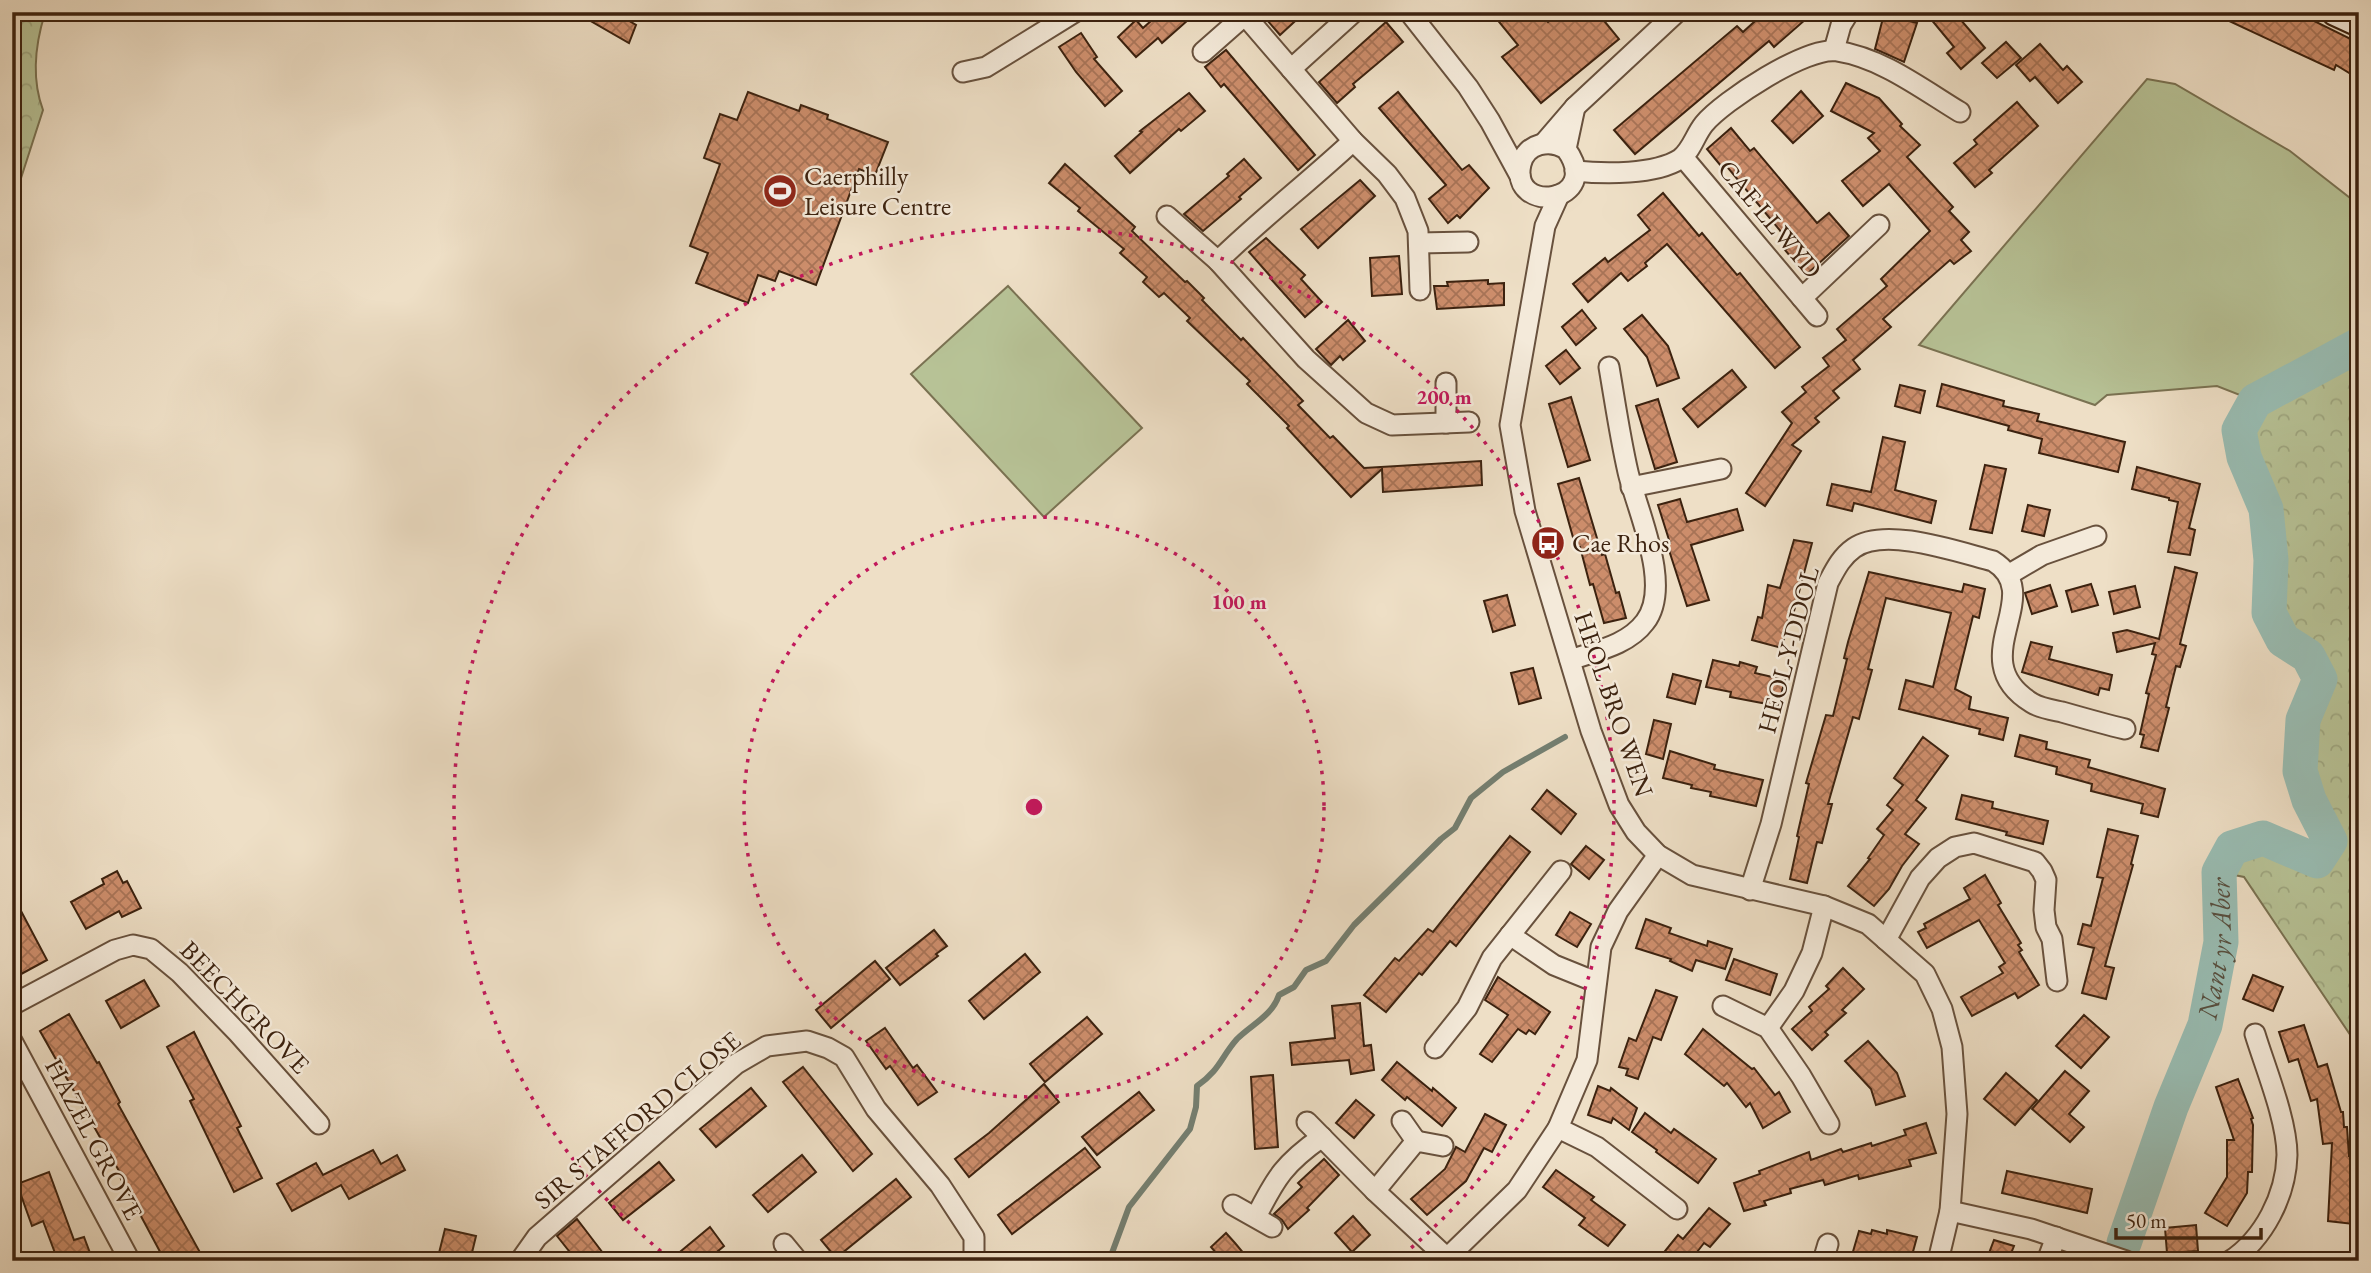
<svg xmlns="http://www.w3.org/2000/svg" width="2371" height="1273" font-family="'EB Garamond',serif">
<defs>
<pattern id="forest-crowns" width="20" height="18" patternUnits="userSpaceOnUse" patternTransform="scale(1.75)"><rect width="20" height="18" fill="#b7c296"/><path d="M2 6a3 3 0 1 1 6 0M12 15a3 3 0 1 1 6 0" fill="none" stroke="#9ea680"/></pattern>
<pattern id="building-cross-hatch" width="8" height="8" patternUnits="userSpaceOnUse" patternTransform="scale(1.75)"><rect width="8" height="8" fill="#cc8d6b"/><path d="M0 0l8 8M0 8l8-8" fill="none" stroke="#a77356"/></pattern>
</defs>
<rect width="100%" height="100%" fill="#eedfc6"/>
<filter id="stains"><feTurbulence type="fractalNoise" baseFrequency=".00286" numOctaves="4"/><feColorMatrix values="0 0 0 0 .2 0 0 0 0 .09 0 0 0 0 .02 0 0 0 .5 -.17"/></filter>
<radialGradient id="worn" r=".72"><stop offset=".6" stop-color="#630" stop-opacity="0"/><stop offset="1" stop-color="#630" stop-opacity=".3"/></radialGradient>
<g fill="url(#forest-crowns)" stroke="#7a7252" stroke-width="2">
<path d="M12,12L45,13C35,45 31,78 43,110L12,206Z"/>
<path d="M2359,345V1048L2244,877L2219,872L2232,848L2263,838L2317,861L2330,841L2309,800L2300,771L2303,720L2320,679L2308,656L2283,640L2269,613L2271,560L2266,509L2244,457L2239,430L2255,401Z"/>
</g>
<g fill="#b7c296" stroke="#7a7252" stroke-width="2">
<path d="M2147,79L2175,84L2290,151L2359,205V345L2255,401L2217,386L2107,395L2095,405L1919,345Z"/>
<path d="M1008,286L1142,428L1044,517L911,374Z"/>
</g>
<g fill="none" stroke-linecap="round" stroke-linejoin="round">
<path stroke="#747f71" stroke-width="6" d="M1109,1261L1129,1207L1190,1129L1196,1107L1197,1086C1220,1070 1221,1057 1237,1039C1252,1024 1272,1016 1279,995L1294,987L1306,970L1326,961L1354,925L1441,839L1455,828L1471,798L1503,772L1565,737"/>
<path stroke="#99bdb3" stroke-width="35" id="s1" d="M2124,1243L2171,1107L2205,1025L2221,942L2219,872L2232,848L2263,838L2317,861L2330,841L2309,800L2300,771L2303,720L2320,679L2308,656L2283,640L2269,613L2271,560L2266,509L2244,457L2239,430L2255,401L2359,345"/>
</g>
<g fill="url(#building-cross-hatch)" stroke="#3c220f" stroke-width="2">
<path d="M575,12H614L636,25L629,43Z"/>
<path d="M1161,12H1197L1162,43L1158,38L1136,57L1118,37L1136,20L1143,28Z"/>
<path d="M1260,12H1305L1280,35Z"/>
<path d="M1491,12H1540L1548,22L1559,12H1597L1619,39L1541,103L1502,57L1518,45Z"/>
<path d="M1765,12H1814L1774,47L1769,41L1635,154L1614,130L1737,26L1743,32Z"/>
<path d="M1925,12H1954L1985,48L1961,69L1947,53L1954,47Z"/>
<path d="M2210,12H2296L2359,43V79L2336,65L2334,70Z"/>
<path d="M1884,14L1917,23L1904,62L1875,49Z"/>
<path d="M1386,22L1403,42L1353,84L1355,87L1337,103L1319,82Z"/>
<path d="M1081,33L1097,57L1094,59L1122,91L1105,106L1076,72L1059,47Z"/>
<path d="M2006,42L2021,58L1997,78L1982,63Z"/>
<path d="M2040,44L2063,70L2067,66L2082,82L2058,103L2035,77L2030,81L2016,65Z"/>
<path d="M1226,50L1315,155L1298,170L1243,106L1224,84L1221,87L1205,67Z"/>
<path d="M1846,83L1879,98L1902,124L1900,126L1920,145L1907,157L1953,207L1949,211L1969,232L1961,240L1971,251L1954,264L1950,260L1883,319L1891,327L1853,360L1860,369L1833,391L1839,398L1815,418L1819,422L1792,445L1801,451L1765,506L1746,493L1792,423L1782,412L1806,392L1802,387L1829,366L1823,358L1846,340L1837,329L1887,286L1881,279L1930,231L1889,184L1863,206L1842,181L1880,151L1868,138L1874,133L1831,111Z"/>
<path d="M1801,91L1823,116L1793,143L1772,121Z"/>
<path d="M748,92L799,111L801,105L828,115L827,119L888,142L875,175L859,169L816,285L779,271L775,281L758,275L748,303L696,283L708,253L690,246L720,164L704,158L720,114L737,120Z"/>
<path d="M1398,92L1462,170L1469,165L1489,188L1460,218L1457,215L1448,223L1429,199L1446,185L1379,108Z"/>
<path d="M1189,93L1205,111L1181,131L1179,129L1130,173L1115,156L1142,132L1140,131Z"/>
<path d="M2017,102L2038,126L1989,170L1992,173L1975,187L1954,163L1977,144L1974,140Z"/>
<path d="M1731,128L1750,151L1754,148L1817,223L1829,213L1849,236L1806,275L1785,250L1792,245L1724,163L1721,166L1707,149Z"/>
<path d="M1244,159L1261,178L1239,197L1241,199L1203,231L1184,214L1229,176L1227,174Z"/>
<path d="M1065,164L1135,227L1132,231L1185,282L1187,281L1204,298L1202,300L1241,340L1243,338L1303,401L1298,405L1330,438L1333,436L1364,468L1481,461L1482,485L1383,492L1382,469L1351,497L1287,428L1289,426L1247,384L1250,381L1187,321L1190,318L1164,293L1159,297L1143,282L1147,277L1120,253L1124,249L1078,211L1080,208L1049,183Z"/>
<path d="M1360,180L1375,196L1318,248L1301,229Z"/>
<path d="M1663,193L1699,236L1702,233L1737,275L1740,273L1800,347L1775,368L1667,244L1645,263L1647,266L1628,281L1621,273L1588,302L1573,284L1605,258L1608,262L1650,230L1638,215Z"/>
<path d="M1266,238L1305,275L1301,279L1322,302L1305,317L1270,278L1271,277L1249,252Z"/>
<path d="M1399,256L1402,294L1372,296L1370,258Z"/>
<path d="M1488,280V284L1504,283V305L1437,309L1434,286H1448L1447,282Z"/>
<path d="M1582,310L1596,328L1576,345L1562,327Z"/>
<path d="M1642,315L1668,346L1679,378L1657,386L1647,357L1624,329Z"/>
<path d="M1348,320L1365,341L1343,360L1340,356L1331,365L1316,349Z"/>
<path d="M1566,350L1580,368L1560,384L1546,366Z"/>
<path d="M1732,370L1746,387L1698,427L1683,409Z"/>
<path d="M1942,384L2004,401L2003,406L2039,414L2037,421L2125,442L2118,472L2039,453L2042,439L2008,430L2009,426L1937,406Z"/>
<path d="M1900,385L1925,391L1920,413L1895,406Z"/>
<path d="M1571,397L1590,460L1568,467L1549,404Z"/>
<path d="M1658,399L1677,462L1655,469L1636,406Z"/>
<path d="M1883,437L1905,442L1895,490L1936,501L1931,523L1854,503L1852,511L1827,505L1832,484L1871,492Z"/>
<path d="M1985,465L2006,469L1992,533L1970,529Z"/>
<path d="M2137,467L2200,484L2189,528L2195,530L2190,555L2168,552L2178,502L2169,500V498L2132,489Z"/>
<path d="M1579,478L1602,555L1605,554L1616,593L1619,592L1626,618L1604,623L1593,584L1590,585L1580,547L1576,548L1558,484Z"/>
<path d="M1680,499L1687,522L1737,509L1743,530L1691,545L1709,600L1687,606L1667,544L1670,543L1658,505Z"/>
<path d="M2028,505L2050,510L2044,536L2022,531Z"/>
<path d="M1794,540L1812,543L1794,611L1790,610L1782,648L1752,640L1758,617L1762,618L1768,585L1780,588Z"/>
<path d="M2175,567L2197,573L2180,644L2186,646L2180,667L2176,666L2171,686L2166,707L2169,708L2158,751L2141,747L2144,735L2140,734L2149,694L2146,693L2156,655L2152,654L2155,643L2117,652L2113,633L2127,630L2159,639Z"/>
<path d="M1869,572L1962,592L1964,584L1985,589L1979,618L1973,616L1955,689L1971,697L1969,709L2008,718L2003,740L1979,734L1980,729L1899,709L1906,680L1933,687L1951,613L1886,598L1868,669L1872,670L1859,719L1853,717L1828,804H1832L1822,843L1817,842L1807,883L1790,879L1799,837L1797,836L1809,784L1806,783L1826,715L1833,716L1847,659L1844,658L1848,642Z"/>
<path d="M2091,584L2098,605L2072,612L2066,591Z"/>
<path d="M2050,585L2057,606L2032,614L2025,593Z"/>
<path d="M2135,586L2140,607L2114,614L2109,592Z"/>
<path d="M1507,595L1515,625L1493,632L1484,601Z"/>
<path d="M2031,642L2052,647L2049,659L2112,675L2109,690L2100,688L2098,695L2022,672Z"/>
<path d="M1713,660L1739,666L1740,662L1757,667L1755,673L1785,680L1778,706L1730,697L1731,692L1706,687Z"/>
<path d="M1533,668L1541,698L1519,704L1511,673Z"/>
<path d="M1673,674L1701,681L1695,704L1667,697Z"/>
<path d="M1654,720L1671,724L1663,759L1646,754Z"/>
<path d="M2020,735L2047,742L2046,749L2090,760L2088,767L2165,789L2158,817L2141,813L2143,804L2091,791L2092,784L2056,774L2057,767L2015,756Z"/>
<path d="M1923,737L1948,756L1916,800L1926,808L1905,834L1919,844L1902,866L1889,889L1874,906L1848,886L1870,859L1868,858L1884,835L1877,829L1893,810L1887,805L1903,785L1894,778Z"/>
<path d="M1670,751L1715,765L1714,769L1763,780L1756,806L1710,796L1711,792L1691,788L1692,785L1663,778Z"/>
<path d="M1547,790L1576,814L1561,834L1532,809Z"/>
<path d="M1962,795L1993,802L1992,808L2048,821L2043,844L2006,835L2007,832L1956,819Z"/>
<path d="M2108,829L2138,836L2131,864L2133,865L2105,966L2114,968L2106,999L2082,993L2094,948L2078,944L2083,924L2091,926L2103,878L2097,877Z"/>
<path d="M1510,836L1530,852L1456,946L1450,941L1422,975L1419,973L1386,1012L1364,995L1395,958L1399,961L1428,929L1433,932Z"/>
<path d="M1586,846L1604,860L1589,879L1571,864Z"/>
<path d="M117,871L123,883L127,881L141,908L122,917L119,911L86,929L71,902L104,884L102,879Z"/>
<path d="M1985,875L2001,903L1998,905L2021,943L2018,945L2022,950L2019,952L2039,985L2018,998L2015,993L1972,1016L1961,997L2003,973L1999,967L2005,963L1979,920L1927,948L1918,932L1926,928L1924,924L1970,899L1964,888Z"/>
<path d="M12,894L47,960L12,979Z"/>
<path d="M1570,912L1591,924L1577,947L1556,935Z"/>
<path d="M1646,919L1671,928L1669,933L1707,946L1708,941L1732,949L1725,969L1696,960L1692,971L1670,961L1671,959L1636,948Z"/>
<path d="M934,930L947,946L936,954L938,956L900,985L886,968Z"/>
<path d="M1025,954L1040,972L984,1019L969,1001Z"/>
<path d="M1734,959L1777,974L1770,995L1726,980Z"/>
<path d="M875,961L890,979L831,1028L816,1010Z"/>
<path d="M1843,968L1864,989L1842,1010L1846,1013L1825,1032L1828,1035L1812,1050L1792,1029L1812,1011L1809,1007L1829,989L1826,986Z"/>
<path d="M2253,975L2283,987L2273,1011L2243,999Z"/>
<path d="M1498,977L1550,1012L1535,1034L1529,1030L1526,1034L1518,1029L1492,1062L1480,1054L1508,1015L1485,1000Z"/>
<path d="M144,980L159,1006L121,1028L106,1001Z"/>
<path d="M1656,990L1677,997L1661,1040L1653,1037L1638,1079L1626,1075L1628,1069L1619,1067L1629,1038L1636,1041Z"/>
<path d="M1360,1003L1364,1046L1371,1045L1374,1070L1351,1074L1349,1060L1292,1065L1290,1043L1335,1038L1332,1006Z"/>
<path d="M69,1014L97,1063L99,1062L120,1102L118,1104L202,1256L193,1261H165L121,1179L123,1178L40,1031Z"/>
<path d="M2084,1015L2109,1037L2081,1068L2056,1046Z"/>
<path d="M1087,1017L1102,1034L1045,1082L1030,1064Z"/>
<path d="M2304,1025L2318,1067L2327,1064L2341,1112H2343L2344,1127H2347L2349,1156H2356L2353,1224L2328,1221L2332,1143L2323,1144L2317,1099L2311,1101L2298,1059L2289,1062L2279,1032Z"/>
<path d="M885,1028L913,1068L917,1065L937,1092L918,1105L890,1066L886,1069L866,1041Z"/>
<path d="M1703,1029L1752,1069L1754,1068L1775,1095L1779,1092L1790,1112L1763,1128L1750,1103L1746,1107L1727,1083L1724,1086L1685,1054Z"/>
<path d="M194,1032L241,1126L237,1128L262,1178L234,1192L190,1101L194,1099L167,1047Z"/>
<path d="M1868,1041L1897,1073L1905,1096L1876,1105L1871,1089L1845,1061Z"/>
<path d="M1397,1062L1432,1091L1433,1088L1456,1108L1442,1126L1407,1097L1405,1100L1382,1080Z"/>
<path d="M803,1067L872,1154L853,1171L783,1082Z"/>
<path d="M2065,1071L2089,1091L2069,1114L2084,1127L2070,1142L2032,1109Z"/>
<path d="M2006,1073L2037,1100L2015,1125L1984,1099Z"/>
<path d="M1273,1075L1278,1147L1255,1149L1251,1077Z"/>
<path d="M2238,1079L2253,1118L2251,1119L2253,1125L2252,1172H2248L2247,1193L2227,1226L2205,1213L2227,1177V1140H2234L2216,1087Z"/>
<path d="M1044,1084L1059,1102L969,1177L955,1159L989,1133Z"/>
<path d="M1598,1086L1610,1091L1611,1088L1637,1108L1629,1130L1613,1118L1611,1123L1588,1115Z"/>
<path d="M751,1088L766,1106L716,1147L700,1129Z"/>
<path d="M1139,1092L1154,1110L1097,1155L1082,1137Z"/>
<path d="M1356,1100L1374,1115L1354,1138L1336,1123Z"/>
<path d="M1645,1113L1671,1133L1674,1129L1716,1159L1698,1183L1656,1152L1657,1150L1632,1132Z"/>
<path d="M1485,1114L1506,1125L1492,1152L1484,1148L1466,1181L1427,1215L1411,1199L1445,1169L1456,1147L1465,1152Z"/>
<path d="M1926,1123L1936,1153L1909,1160L1911,1166L1859,1179L1858,1175L1825,1185L1823,1180L1790,1189L1791,1193L1764,1201L1766,1205L1744,1211L1734,1183L1760,1174L1759,1171L1809,1152L1811,1160L1841,1149L1843,1152L1871,1143L1872,1146L1906,1135L1904,1130Z"/>
<path d="M1085,1148L1100,1167L1012,1234L998,1215Z"/>
<path d="M373,1150L381,1164L397,1155L405,1170L349,1199L341,1185L292,1211L277,1184L316,1163L323,1175Z"/>
<path d="M802,1155L816,1172L768,1212L753,1195Z"/>
<path d="M1324,1159L1339,1175L1307,1208L1309,1210L1288,1229L1282,1220L1274,1214L1302,1187L1298,1183Z"/>
<path d="M659,1162L674,1180L623,1220L609,1203Z"/>
<path d="M1556,1170L1594,1197L1591,1200L1625,1225L1608,1246L1579,1225L1585,1218L1543,1187Z"/>
<path d="M2007,1171L2092,1189L2087,1213L2002,1193Z"/>
<path d="M49,1172L74,1240L84,1237L93,1261H58L43,1221L32,1226L17,1184Z"/>
<path d="M896,1179L911,1197L836,1258L821,1240Z"/>
<path d="M1709,1208L1730,1224L1710,1247L1704,1243L1690,1261H1657L1678,1235L1683,1239Z"/>
<path d="M1353,1216L1370,1235L1352,1252L1335,1233Z"/>
<path d="M577,1219L609,1261H577L557,1236Z"/>
<path d="M2196,1225L2198,1251L2167,1253L2165,1228Z"/>
<path d="M710,1227L724,1246L706,1261H669Z"/>
<path d="M445,1229L476,1236L470,1261H437Z"/>
<path d="M1872,1230L1887,1234V1230L1917,1237L1911,1259L1883,1254L1882,1259L1868,1256L1867,1259L1852,1255L1859,1231L1871,1234Z"/>
<path d="M1226,1233L1235,1243L1250,1261H1223L1211,1247Z"/>
<path d="M1994,1240L2014,1246L2008,1261H1986Z"/>
</g>
<g fill="none" stroke-linecap="round" stroke-linejoin="round">
<g stroke="#68513d" stroke-width="23">
<g id="minor">
<path d="M1242,12L1353,141L1387,174L1405,198L1418,231L1420,290"/>
<path d="M1409,12L1468,87L1490,121L1520,176"/>
<path d="M1834,50L1841,25L1849,12"/>
<path d="M1203,52L1245,15"/>
<path d="M1291,69L1354,12"/>
<path d="M963,72L986,67L1075,12"/>
<path d="M1544,143L1575,107L1677,12"/>
<path d="M1566,149C1550,139 1526,143 1521,164C1509,216 1605,203 1566,149L1575,107"/>
<path d="M1683,157L1817,316"/>
<path d="M1575,171C1604,174 1655,175 1680,159C1692,150 1695,135 1704,124C1723,101 1807,46 1837,51C1882,58 1922,89 1960,112"/>
<path d="M1559,195L1545,226L1510,425L1525,511L1591,731L1619,805L1636,832L1658,855L1692,875L1824,906L1868,924L1925,974L1942,1009L1952,1047L1957,1114L1950,1211L1938,1261"/>
<path d="M1167,216L1218,261L1306,359L1366,413L1392,425L1469,422"/>
<path d="M1419,243L1468,242"/>
<path d="M1218,261C1261,219 1309,182 1353,141"/>
<path d="M1802,298L1879,225"/>
<path d="M1446,383V423"/>
<path d="M1631,487L1721,469"/>
<path d="M2008,575L2042,555L2096,536"/>
<path d="M1570,660C1596,651 1628,645 1645,622C1673,586 1637,511 1628,472C1620,437 1615,402 1609,367"/>
<path d="M1750,890L1771,824L1828,583C1835,570 1841,557 1854,548C1885,526 1958,552 1993,561C2049,596 1960,659 2032,703C2040,708 2053,710 2062,712C2083,718 2104,724 2125,729"/>
<path d="M1510,935L1554,965L1596,982"/>
<path d="M1886,940L1920,878L1938,858L1955,847L1974,843L2035,862L2042,871L2046,880L2044,910L2046,927L2052,939L2057,981"/>
<path d="M12,1005L115,950L133,945L151,949L180,973L238,1033L319,1124"/>
<path d="M1723,1006L1768,1028L1801,1076L1829,1124"/>
<path d="M1768,1028L1794,991L1812,953L1824,906"/>
<path d="M12,1041L130,1261"/>
<path d="M1435,1048L1467,1008L1492,958L1561,871"/>
<path d="M1402,1121L1416,1141"/>
<path d="M1307,1122L1375,1191L1447,1258"/>
<path d="M1558,1128L1597,1147L1677,1209"/>
<path d="M1375,1191L1416,1141L1443,1146"/>
<path d="M1233,1205L1272,1227"/>
<path d="M1950,1211L2031,1229L2126,1261"/>
<path d="M1256,1217C1276,1177 1285,1163 1322,1137"/>
<path d="M784,1244L798,1261"/>
<path d="M520,1261L537,1237L736,1064L767,1046L807,1041L828,1048L844,1057L876,1109L940,1185L974,1237V1261"/>
<path d="M1444,1261L1517,1190L1558,1128L1587,1060L1601,947L1618,911L1658,855"/>
<path d="M1823,1261L1828,1244"/>
<path d="M2047,1261L2056,1237"/>
<path d="M2230,1261C2264,1239 2286,1195 2287,1155C2287,1120 2265,1067 2255,1034"/>
</g>
</g>
<g stroke="#3c220f" stroke-width="30">
<path id="secondary" d="M2335,12L2359,23"/>
</g>
<use href="#minor" stroke="#f4eada" stroke-width="19"/>
<use href="#secondary" stroke="#f4eada" stroke-width="26"/>
</g>
<g fill="none" stroke="#c2185b" stroke-width="3.5" stroke-dasharray="3.5 7">
<circle cx="1034" cy="807" r="290"/>
<path d="M669 1258A580 580 0 1 1 1399 1258"/>
</g>
<defs>
<g id="stadium-disc" transform="scale(1.75)"><circle r="9.5" fill="#8f2418" stroke="#f4eada"/><path d="M0-5a6.5 5 0 1 0 0 10a6.5 5 0 1 0 0-10ZM-3.5-1.8h7v3.6h-7Z" fill="#fff"/></g>
<g id="bus-disc" transform="scale(1.75)"><circle r="9.5" fill="#8f2418" stroke="#f4eada"/><path d="M-5-6H5V4H4V6H2V4H-2V6H-4V4H-5ZM-3.5-4V0h7V-4ZM-3.5 1.2v1.5H-2V1.2ZM2 1.2v1.5H3.5V1.2Z" fill="#fff"/></g>
</defs>
<g fill-rule="evenodd">
<use href="#stadium-disc" x="780" y="191"/>
<use href="#bus-disc" x="1548" y="543"/>
</g>
<g text-anchor="middle" stroke-width="5" stroke-linejoin="round" paint-order="stroke">
<g font-size="26" fill="#3c220f" stroke="#f4eada" text-anchor="start">
<text x="804" y="185">Caerphilly<tspan x="804" dy="30">Leisure Centre</tspan></text>
<text x="1572" y="552">Cae Rhos</text>
</g>
<g font-size="26" fill="#3c220f" stroke="#f4eada">
<text transform="translate(1770 219) rotate(50)" y="9">CAE LLWYD</text>
<text transform="translate(1788 650) rotate(-75)" y="9">HEOL-Y-DDOL</text>
<text transform="translate(1614 704) rotate(71)" y="9">HEOL BRO WEN</text>
<text transform="translate(245 1007) rotate(46)" y="9">BEECHGROVE</text>
<text transform="translate(637 1120) rotate(-40)" y="9">SIR STAFFORD CLOSE</text>
<text transform="translate(94 1139) rotate(62)" y="9">HAZEL GROVE</text>
</g>
<g font-size="28" font-style="italic" fill="#585040" stroke="#f4eada">
<text dy="10" stroke="none"><textPath href="#s1" startOffset="310">Nant yr Aber</textPath></text>
</g>
</g>
<circle cx="1034" cy="807" r="10" fill="#c2185b" stroke="#f4eada" stroke-width="3.5"/>
<g font-size="21" text-anchor="middle" font-weight="bold" fill="#c2185b" stroke="#f4eada" stroke-width="5" stroke-linejoin="round" paint-order="stroke">
<text x="1444" y="404">200 m</text>
<text x="1239" y="609">100 m</text>
</g>
<rect width="2371" height="1273" fill="none" stroke="#eedfc6" stroke-width="42"/>
<rect x="14" y="14" width="2343" height="1245" fill="none" stroke="#3c220f" stroke-width="3.5"/>
<rect x="21" y="21" width="2329" height="1231" fill="none" stroke="#3c220f" stroke-width="2"/>
<path d="M2116 1228v10h145v-10" fill="none" stroke="#3c220f" stroke-width="3.5"/>
<text x="2126" y="1228" font-size="21" fill="#3c220f" stroke="#f4eada" stroke-width="5" paint-order="stroke">50 m</text>
<rect width="100%" height="100%" filter="url(#stains)"/>
<rect width="100%" height="100%" fill="url(#worn)"/>
</svg>
